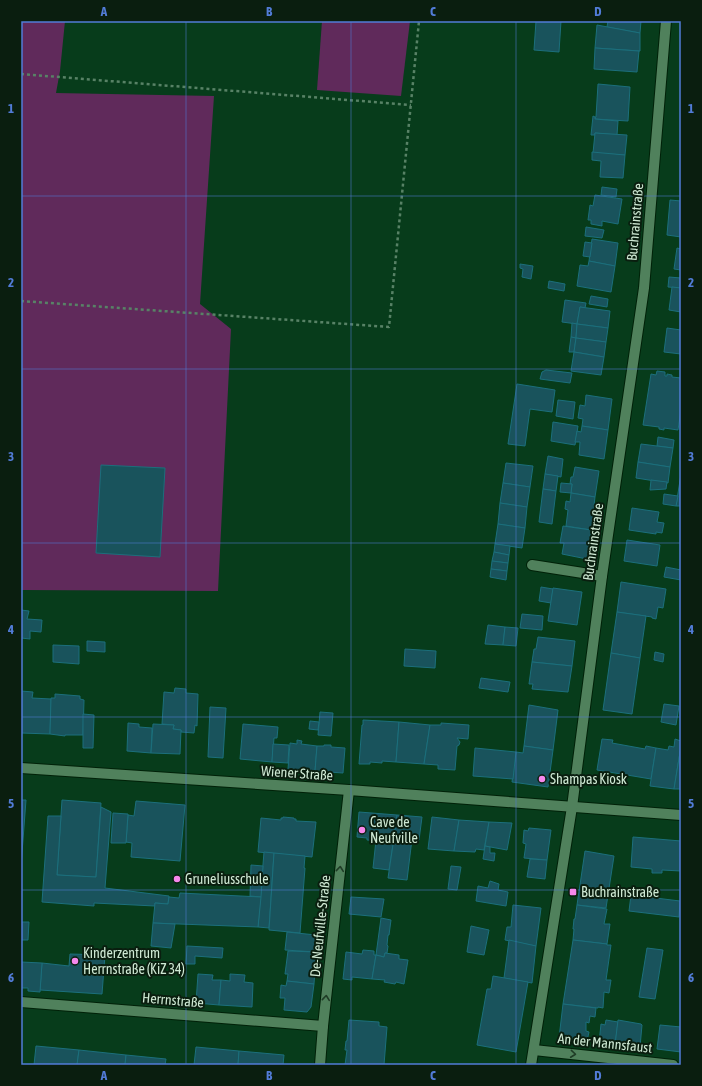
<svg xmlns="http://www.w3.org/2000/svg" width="702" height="1086" font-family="'Asap Condensed',sans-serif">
<rect width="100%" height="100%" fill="#073c1b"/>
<g fill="#602a5b">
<path d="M21,21H65L60,71L56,93L214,96L200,304L231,329L218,591L21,590Z"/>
<path d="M322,21H410L401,96L317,90Z"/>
</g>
<g fill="#19535c" stroke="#1c6f7c">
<path d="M536,21H561L559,52L534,50Z"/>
<path d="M608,21H641L640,33L607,27Z"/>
<path d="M597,25L640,33V51L595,48Z"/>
<path d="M595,48L639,51L637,72L594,69Z"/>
<path d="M598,84L630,87L628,121L595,119V117H596Z"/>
<path d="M593,116L595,117V119L618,121L617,135L595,133V135H591Z"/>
<path d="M595,133L627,135L625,155L593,153Z"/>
<path d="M592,152L625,155L623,178L600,177L601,161L592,160Z"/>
<path d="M602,187L617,189L616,197L601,195Z"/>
<path d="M595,195L622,199L618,224L602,221V226L591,224V220H588L590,205L593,206Z"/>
<path d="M670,200L681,201V237L667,235Z"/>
<path d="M586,227L604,230L602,238L585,236Z"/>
<path d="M592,239L618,243L615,266L589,261Z"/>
<path d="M585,242L592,243L590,257L583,256Z"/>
<path d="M677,248L681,249V270L674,269Z"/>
<path d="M589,261L615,266L611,292L577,286L580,265L588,266Z"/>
<path d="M520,264L533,266L531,279L522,277L523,269L520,268Z"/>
<path d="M669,277L681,278V288L668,287Z"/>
<path d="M549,281L565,284L564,291L548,288Z"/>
<path d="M672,287L681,288V312L669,310Z"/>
<path d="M591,296L608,299L607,307L589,304Z"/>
<path d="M565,300L586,303L585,308L580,307L577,324L562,322Z"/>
<path d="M580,307L610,311L608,328L577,324Z"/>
<path d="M572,323L577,324L576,338L571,337Z"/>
<path d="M577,324L608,328L606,342L576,338Z"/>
<path d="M667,328L681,330V354L664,352Z"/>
<path d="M571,337L576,338L574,352H569Z"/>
<path d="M576,338L606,342L604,357L574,352Z"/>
<path d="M574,352L604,357L601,375L571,371Z"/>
<path d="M546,370L572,373L570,383L540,379L542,372Z"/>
<path d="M657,371L665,372V376H667V374L672,375V377L681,378V410L678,430L664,428V430L659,429V427L643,425L651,374L656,375Z"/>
<path d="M517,384L555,390L552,412L530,409L525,446L508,444Z"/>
<path d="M586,395L612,399L608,430L582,426L583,419L578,418L580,405L585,406Z"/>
<path d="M558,400L575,402L573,419L556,416Z"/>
<path d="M553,422L578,426L575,445L551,441Z"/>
<path d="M582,426L608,430L604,459L579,455L580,442H575L577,431L581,432Z"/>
<path d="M658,437L674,440L673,448L657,446Z"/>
<path d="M641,444L673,448L670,467L638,462Z"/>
<path d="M548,456L563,459L561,477L545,474Z"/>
<path d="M638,462L670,467L668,483L636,478Z"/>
<path d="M506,463L533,466L530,487L503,483Z"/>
<path d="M101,465L165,468L160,557L96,553Z"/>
<path d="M575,467L599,471L595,497L571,493L572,484H570L571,477H573Z"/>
<path d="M545,474L558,476L556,491L543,489Z"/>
<path d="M681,474V506H676Z"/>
<path d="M651,480L667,482L666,489L650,490Z"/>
<path d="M503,483L530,487L527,507L500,503Z"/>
<path d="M561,483L572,484L571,493L560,492Z"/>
<path d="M543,489L556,491L552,524L539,522Z"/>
<path d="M571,493L595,497L591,530L566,526L568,510L565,509L566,501L570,502Z"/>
<path d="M664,494L678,496L676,506L663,504Z"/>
<path d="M500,503L527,507L525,528L498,524Z"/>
<path d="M632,508L659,512L657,522L664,523L662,533L656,532V534L629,530Z"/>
<path d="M498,524L525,528L522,548L495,544Z"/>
<path d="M563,526L591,530L587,559L562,554L564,543H560Z"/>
<path d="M627,540L660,545L657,566L624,561Z"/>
<path d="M495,544L510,546L509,555L494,552Z"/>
<path d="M494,552L509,555L508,563L492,561Z"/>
<path d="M492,561L508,563L507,571L491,569Z"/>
<path d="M666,567L681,570V580L664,577Z"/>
<path d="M491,569L507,571L506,580L490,577Z"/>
<path d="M621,582L666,589L663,608L658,607L656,619L652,618V617L617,612Z"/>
<path d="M541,587L553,589L551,603L539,601Z"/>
<path d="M553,588L582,592L577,625L548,621Z"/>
<path d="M21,610L29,611L27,619L42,620L41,632L30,631V639L21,638Z"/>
<path d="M617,612L646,616L640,658L611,653Z"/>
<path d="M522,614L543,616L542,630L520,628Z"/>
<path d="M488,625L505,627L503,645L485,644Z"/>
<path d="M505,627L518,628L516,646L503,645Z"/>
<path d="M538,637L575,641L572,666L532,662L534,649H536Z"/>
<path d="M87,641L105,642V652L87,651Z"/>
<path d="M53,645L79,646V664L53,662Z"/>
<path d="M405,649L436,651L435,668L404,666Z"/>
<path d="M655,652L664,654L663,662L654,660Z"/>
<path d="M611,653L640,658L632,714L603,710Z"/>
<path d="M532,662L572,666L568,692L532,689L533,684H529Z"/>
<path d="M481,678L510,682L508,692L479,688Z"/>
<path d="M175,688L186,689V693L198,694L197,726L195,725L194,733L181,732V730L173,729L174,725L162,724L164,692L174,693Z"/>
<path d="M21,691L33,692L32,698L51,699L50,734L21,733Z"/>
<path d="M55,694L80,696V699L84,700L83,735H65V736L50,734L51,698H55Z"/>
<path d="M664,704L679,706L676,725L661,722Z"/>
<path d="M529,705L558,710L553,750L524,746Z"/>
<path d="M210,707L226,708L223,758L208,757Z"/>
<path d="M320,712L333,713L331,736L318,735Z"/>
<path d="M83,714L94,715L93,748H83Z"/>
<path d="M363,720L399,722L396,762L382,761V763L370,762V764H359L362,725H363Z"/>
<path d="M310,721L319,722L318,730L309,729Z"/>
<path d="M399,722L430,725L424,764L396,762Z"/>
<path d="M128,723L139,724V727L152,728L151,753L127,751Z"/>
<path d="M441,723L469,725L468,739L457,738L460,742L459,745L457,746L455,770L438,769V765L424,764L430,725H441Z"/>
<path d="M153,724L174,725L173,729L181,730L180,754L151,753Z"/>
<path d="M243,724L278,727L277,738H274L272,762L240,759Z"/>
<path d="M602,739L613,740L612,743L645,749L646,746L656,748L651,779L597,770Z"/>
<path d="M675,739L681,741V746L674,789L650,786L656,748L668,750L669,746L674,747Z"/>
<path d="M297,740L302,741L301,744L317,746L315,771L288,769L290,743L297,744Z"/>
<path d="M273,744L289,745L288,763L272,762Z"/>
<path d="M324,745H331V747L345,748L343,773L315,771L317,746H324Z"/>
<path d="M524,746L553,750L548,787L512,782L516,752L523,753Z"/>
<path d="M681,746V789H674Z"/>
<path d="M475,748L516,752L513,779L473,776Z"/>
<path d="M21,800H26L21,866Z"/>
<path d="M62,800L101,803L96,877L57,875Z"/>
<path d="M136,801L185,805L180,861L131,857L132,843L126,842L128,815L134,816Z"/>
<path d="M101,807L111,812L105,888L169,896L168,904L155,903V906L94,903V906L42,902L48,816H61L57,875L96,877Z"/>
<path d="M359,812L397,815L394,838H384V841L367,840V838L357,837Z"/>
<path d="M113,813L128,814L126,843H111Z"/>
<path d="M397,815L422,817L419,840L394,838Z"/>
<path d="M283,817L294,818V819H296V821L316,822L312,857L258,852L261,818L281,820V818H283Z"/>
<path d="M432,817L459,820L454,851L428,849Z"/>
<path d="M459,820L489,822L484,850L476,849L475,852L454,851Z"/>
<path d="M489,822L512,823L507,850L485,846Z"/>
<path d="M529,828L551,830L547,860L524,858L526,844L523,843L524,830L528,831Z"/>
<path d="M633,837L681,841V871L662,870V873H652V869L631,867Z"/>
<path d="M384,838H394L389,870L373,868L376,840L384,841Z"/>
<path d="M394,838L412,839L407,880L388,878Z"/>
<path d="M485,846L490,847V853H495L494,861L483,859Z"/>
<path d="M585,851L614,856L606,908L577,905Z"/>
<path d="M264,852L274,853L269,928L258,927Z"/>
<path d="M274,853L305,856L304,868H305L300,933L269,930Z"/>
<path d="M530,859L547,860L545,879L527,877Z"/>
<path d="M251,865L263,866L261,897L250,896Z"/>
<path d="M451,866L461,867L457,890L448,889Z"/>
<path d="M490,881L499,884L498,890L508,892L506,906L476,901L478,886L488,888Z"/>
<path d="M180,893L261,897L258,927L153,923L155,903L168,904L169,897L179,898Z"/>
<path d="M631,895L680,901L679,917L629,911Z"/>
<path d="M351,897L384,899L381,917L349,914Z"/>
<path d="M513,905L541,908L536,946L505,940L507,927H511Z"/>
<path d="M577,905L607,909L604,924H610L607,944L573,940L574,929H573L574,919H575Z"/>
<path d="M381,918L391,920L389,935H388L387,945L388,946L387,953H385L384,957L376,955Z"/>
<path d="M21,922H29L28,940H21Z"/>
<path d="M153,923L175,924L171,948L151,946Z"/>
<path d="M471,926L489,930L484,955L467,952Z"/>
<path d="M287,932L316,935L315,952L285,950Z"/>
<path d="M509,940L536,946L532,983L504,978Z"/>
<path d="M573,940L607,944V945H611L606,980H611L609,993L604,992L603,1008L598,1007V1008L563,1004Z"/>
<path d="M187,946L223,948L222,958L195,956V964H186Z"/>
<path d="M647,948L663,950L655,999L639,997Z"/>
<path d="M363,950L374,951V955H376L372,979L352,977V980L343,979L346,952L362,954Z"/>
<path d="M288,951L316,952L314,984L287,981L288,974H285Z"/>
<path d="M385,953L399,955V959L408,960L404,984L396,982L395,984L384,982L385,980L372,979L376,955L384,957Z"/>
<path d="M70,954L105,955L102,994L40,990L42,963L69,966Z"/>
<path d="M21,962L42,963L40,992L28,991V988H21Z"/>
<path d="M198,974L213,975L212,980H221L219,1005L196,1003Z"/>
<path d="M230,974L245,975L244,982L253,983L252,1007L219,1005L221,980L230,981Z"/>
<path d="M493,976L528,982L516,1052L477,1045L487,989H491Z"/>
<path d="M287,981L314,984L311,1007L307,1012L284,1010L285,998H280L281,985L286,986Z"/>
<path d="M563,1004L596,1008L595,1017L590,1016L589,1023L586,1022V1031L589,1032L587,1041L559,1038Z"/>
<path d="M349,1020L379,1022V1026L387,1027L384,1065H345L347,1050H345L346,1041H347Z"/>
<path d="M606,1020L618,1022L615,1045L599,1043L601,1024L605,1025Z"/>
<path d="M618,1020L641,1024L642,1025L640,1047L615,1045Z"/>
<path d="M660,1025L681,1027V1052L657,1049Z"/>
<path d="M36,1046L79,1050L77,1065H34Z"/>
<path d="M196,1047L239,1051L238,1065H194Z"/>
<path d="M79,1050L126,1055L125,1065H77Z"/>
<path d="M239,1051L284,1055L283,1065H238Z"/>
<path d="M126,1055L166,1059L165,1065H125Z"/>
</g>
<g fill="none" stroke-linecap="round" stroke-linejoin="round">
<g stroke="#002108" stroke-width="12">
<g id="minor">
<path d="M532,565L602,576"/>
<path d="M21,768L349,790L681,815"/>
<path d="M21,1002L323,1026"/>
<path d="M534,1050L673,1065"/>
<path d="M320,1065L323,1026L349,790"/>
<path d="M531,1065L572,807L602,576L644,288L666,21"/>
</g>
</g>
<g stroke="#588266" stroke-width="2.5" stroke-dasharray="3 3" stroke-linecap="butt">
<path d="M21,74L411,105"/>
<path d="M21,301L389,327L419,21"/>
</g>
<use href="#minor" stroke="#50815c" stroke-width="10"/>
</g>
<defs><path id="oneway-chevron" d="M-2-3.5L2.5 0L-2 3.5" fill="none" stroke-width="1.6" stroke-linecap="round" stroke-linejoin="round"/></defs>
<g stroke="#1f3c26">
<use href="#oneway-chevron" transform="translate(340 869) rotate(-84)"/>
<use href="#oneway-chevron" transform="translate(326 998) rotate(-84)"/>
<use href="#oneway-chevron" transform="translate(573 1054) rotate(6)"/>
</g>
<path fill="none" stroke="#527cd7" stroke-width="1" stroke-opacity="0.55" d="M186,21V1065M351,21V1065M516,21V1065M21,196H681M21,369H681M21,543H681M21,717H681M21,890H681"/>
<g fill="#f788ec" stroke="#0a1e0f" stroke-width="1.5">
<circle cx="542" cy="779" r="4"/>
<circle cx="362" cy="830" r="4"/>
<circle cx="177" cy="879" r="4"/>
<rect x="569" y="888" width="8" height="8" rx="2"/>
<circle cx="75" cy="961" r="4"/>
</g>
<g text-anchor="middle" stroke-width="4" stroke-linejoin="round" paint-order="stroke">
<g font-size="14" fill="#cfe9d4" stroke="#0a1e0f">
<text transform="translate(635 222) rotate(-85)" y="5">Buchrainstraße</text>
<text transform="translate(593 542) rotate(-82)" y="5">Buchrainstraße</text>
<text transform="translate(297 773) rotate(4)" y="5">Wiener Straße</text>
<text transform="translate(320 926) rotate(-84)" y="5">De-Neufville-Straße</text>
<text transform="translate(173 1000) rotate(5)" y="5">Herrnstraße</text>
<text transform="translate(605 1043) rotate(6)" y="5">An der Mannsfaust</text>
</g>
<g font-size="14" fill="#cfe9d4" stroke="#0a1e0f" text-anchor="start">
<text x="550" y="784">Shampas Kiosk</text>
<text x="370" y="827">Cave de<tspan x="370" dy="16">Neufville</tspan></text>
<text x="185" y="884">Gruneliusschule</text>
<text x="581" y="897">Buchrainstraße</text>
<text x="83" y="958">Kinderzentrum<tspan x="83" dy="16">Herrnstraße (KiZ 34)</tspan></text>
</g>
</g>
<rect width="702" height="1086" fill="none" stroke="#0a1e0f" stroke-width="44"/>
<rect x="22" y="22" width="658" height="1042" fill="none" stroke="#527cd7" stroke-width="1.5"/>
<g font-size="13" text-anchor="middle" font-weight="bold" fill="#527cd7">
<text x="104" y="16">A</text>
<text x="269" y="16">B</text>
<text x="433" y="16">C</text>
<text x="598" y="16">D</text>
<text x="11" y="113">1</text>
<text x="691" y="113">1</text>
<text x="11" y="287">2</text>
<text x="691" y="287">2</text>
<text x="11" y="461">3</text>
<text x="691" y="461">3</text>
<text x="11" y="634">4</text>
<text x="691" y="634">4</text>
<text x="11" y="808">5</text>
<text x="691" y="808">5</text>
<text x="11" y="982">6</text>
<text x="691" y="982">6</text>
<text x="104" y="1080">A</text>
<text x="269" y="1080">B</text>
<text x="433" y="1080">C</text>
<text x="598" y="1080">D</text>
</g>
</svg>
